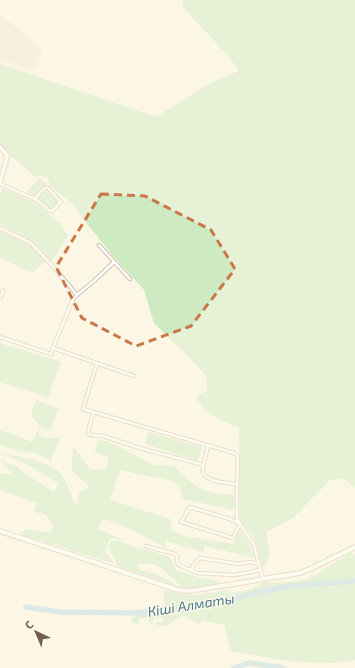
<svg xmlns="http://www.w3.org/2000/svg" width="355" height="668" font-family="'Exo 2',sans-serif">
<rect width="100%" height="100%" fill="#fcf6e4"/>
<path fill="#f4e9d2" d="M0,14L42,49L33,71L0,59Z"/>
<g fill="#ceeac3">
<path d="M184,0H355V488L344,478L330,480L293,518L266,532L270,555L264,569L254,537L242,523L240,519L239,428L211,415L204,409L196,398L200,394L208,391L205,374L185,353L170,339L154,323L144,290L113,256L84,220L73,204L51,187L47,177L34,176L15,159L7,155L0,147V64L156,117L211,83L238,71L237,68L229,57L182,6Z"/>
<path d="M40,178L47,184L35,196L34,195L32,196L27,191Z"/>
<path d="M2,188L38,204L62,226L68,236L52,260L49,259L31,241L0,224V196Z"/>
<path d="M45,189L49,190L59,202L51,209L38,200V198Z"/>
<path d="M0,230L30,245L46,261L33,272L27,271L0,257Z"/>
<path d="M0,343L61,362L48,397L0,382Z"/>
<path d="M36,400L58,408L50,431L41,427L38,435L47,438H60L51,461L36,453L21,452L0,445V430L33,442L40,426L31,415Z"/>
<path d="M148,432L202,447L198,461L145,444Z"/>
<path d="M98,439L111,443L154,465L174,466C181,474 197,488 206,491C215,494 225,494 234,495V510L183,499L180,487L173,481L120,470L110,500L170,519L171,530L188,537L233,544L240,531L248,542L255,558L205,546L203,552L166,541L165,547C144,536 125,525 103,519L97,529L125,540L110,538L105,551L115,564L22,535L24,529L51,533L53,525L45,514L34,512L37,503L0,490V473L13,475L0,460L18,467L21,471L54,492L58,484L53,480L28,465L0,453C16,456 51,461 61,474C67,482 70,494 74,503L78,504L79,493L90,487L72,471L73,447L90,469L107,470L108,456L95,452Z"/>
<path d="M111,541H121L137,548L148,550L170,557L176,570L203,579L216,580L219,582L217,584L200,588H189L182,587L161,568L151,563L145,564H138V569L158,575L173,583L175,586L123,568L116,564V560L108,548Z"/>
<path d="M351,552L355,556V660C315,668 270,658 231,651L224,625L202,620L199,625L185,616L178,618L166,626L156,625V622L163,623V617L153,619V625H151L148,618H139L138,624L131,622L136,610L164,606V590L182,594L198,595L227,590L231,593L252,589L265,582L278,583L306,580L319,573Z"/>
</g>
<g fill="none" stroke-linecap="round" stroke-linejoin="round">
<g stroke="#b9dae6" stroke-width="5.5">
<path d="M26,607L59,612L147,613L188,608L283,587L355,581"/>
<path d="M234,668L249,663L283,668"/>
</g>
<g stroke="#d0c1ae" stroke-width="4.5">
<g id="minor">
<path d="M0,184L37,200L49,210L52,211L61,202L48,188H45L34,199"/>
<path d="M0,228L31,243L50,263L77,295"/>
<path d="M99,245L130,279"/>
<path d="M0,297H1L3,290"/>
<path d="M0,337L51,354L53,348L134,376"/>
<path d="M53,348L73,299L77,295L94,281L114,262"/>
<path d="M97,363L83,409L234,453L237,455L238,458L237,484V519L240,524L254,545L263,579"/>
<path d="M93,413L88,432L90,435L103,436L143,449L204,465"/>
<path d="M208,446C207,453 202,465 203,471C203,482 228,483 237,484"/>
<path d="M190,507L233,520L240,524L233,538L181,522Z"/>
<path d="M146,546L175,554L177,556V562L179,565L197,573L234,575L261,570"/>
<path d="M192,570L193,565L200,558L239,564L251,562L259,564"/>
</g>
</g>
<g stroke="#d0c1ae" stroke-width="5.5">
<path id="tertiary" d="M0,147L7,155L6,161L0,183"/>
</g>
<g stroke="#d1bfa8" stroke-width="6">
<path id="secondary" d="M0,531L175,589L186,591L196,590L300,573L310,569L355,547"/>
</g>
<use href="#minor" stroke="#fff" stroke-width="2.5"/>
<use href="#tertiary" stroke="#fff" stroke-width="3.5"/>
<use href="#secondary" stroke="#fff" stroke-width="4"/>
</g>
<path d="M0 0H355V668H0ZM101,194L145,196L211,230L235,269L191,326L136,346L82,318L56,267Z" fill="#fcf6e4" fill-opacity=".55" fill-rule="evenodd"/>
<path fill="none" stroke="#ca7849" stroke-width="3" stroke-dasharray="8 5" stroke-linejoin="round" d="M101,194L145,196L211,230L235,269L191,326L136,346L82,318L56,267Z"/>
<g text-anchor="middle" stroke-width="3" stroke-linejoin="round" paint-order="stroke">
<g font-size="14" font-style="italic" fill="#467a8f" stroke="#fff9ea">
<text transform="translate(191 605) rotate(-9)" y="5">Кіші Алматы</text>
</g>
</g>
<g transform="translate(36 632) rotate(316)" stroke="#fff9ea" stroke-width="3" paint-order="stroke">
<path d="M0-3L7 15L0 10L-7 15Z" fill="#755e4a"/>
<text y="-6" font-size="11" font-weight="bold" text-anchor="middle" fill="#755e4a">С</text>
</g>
</svg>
